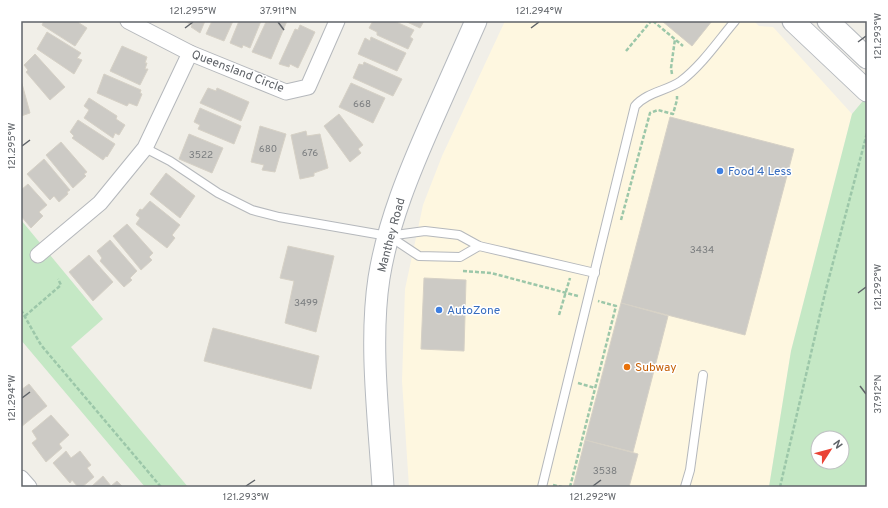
<svg xmlns="http://www.w3.org/2000/svg" width="888" height="508" font-family="Overpass,sans-serif">
<rect width="100%" height="100%" fill="#f1efe8"/>
<path fill="#fef7e0" d="M505,21H754L759,26L773,27L852,114L791,351L769,487H409L402,381L405,289L423,205L442,156Z"/>
<g fill="#c5e8c5" fill-rule="evenodd">
<path d="M867,96V487H769L791,351L852,114ZM818,438H842V462H818Z"/>
<path d="M21,220L103,319L71,347L188,487H145L21,340Z"/>
</g>
<g fill="#cccac5" stroke="#d6d1c6">
<path d="M44,21H76L87,28L75,46L42,25Z"/>
<path d="M184,21H205L200,33L191,27L192,25Z"/>
<path d="M212,21H233L224,41L206,34Z"/>
<path d="M239,21H261L250,48L243,45L242,48L230,43Z"/>
<path d="M269,21H287L271,59L252,52L266,22L268,23Z"/>
<path d="M373,21H394L414,30L410,37L413,39L408,49L377,35V32L369,28Z"/>
<path d="M405,21H424L420,28Z"/>
<path d="M662,21H712L692,46Z"/>
<path d="M300,25L315,32L298,68L290,64L289,67L279,64L295,29L298,30Z"/>
<path d="M47,32L81,53L77,58L82,60L74,74L37,49Z"/>
<path d="M371,37L406,53L397,71L358,54L365,38L370,41Z"/>
<path d="M122,46L147,57L145,63H147L145,69H148L140,85L110,71Z"/>
<path d="M35,54L65,87L50,100L26,72L28,70L24,65Z"/>
<path d="M364,62L402,79L393,96L353,78L359,64L363,65Z"/>
<path d="M104,74L141,90L140,93L142,94L137,106L129,103L127,106L97,93Z"/>
<path d="M21,80L30,113L21,116Z"/>
<path d="M351,83L385,98L373,123L339,107Z"/>
<path d="M208,88L216,91L217,88L249,102L241,121L200,103Z"/>
<path d="M89,98L117,116L116,119L125,125L119,135L115,133L113,138L84,118L89,110L84,106Z"/>
<path d="M200,108L241,126L234,144L198,129L200,125L194,122Z"/>
<path d="M339,114L363,145L358,149L361,153L350,162L324,126Z"/>
<path d="M670,117L794,149L745,335L621,303Z"/>
<path d="M78,120L115,144L107,157L106,156L103,160L72,138L74,136L70,132Z"/>
<path d="M260,126L286,134L275,172L262,170L264,165L251,162Z"/>
<path d="M306,131L307,136L320,134L328,168L314,173V176L300,179L291,135Z"/>
<path d="M189,134L223,148L212,173L179,159Z"/>
<path d="M61,142L87,172L84,174L86,176L73,188L46,155Z"/>
<path d="M44,159L70,190L67,192L68,194L59,202L54,196L50,200L27,174Z"/>
<path d="M166,173L195,196L180,218L150,194Z"/>
<path d="M28,184L47,205L39,212L43,216L31,228L21,216V190Z"/>
<path d="M150,201L180,225L172,235L175,238L167,248L136,224L140,218L136,215L140,209L142,210Z"/>
<path d="M127,224L153,253L149,257L152,260L141,270L113,236Z"/>
<path d="M110,240L137,271L130,278L132,280L124,287L100,261L102,258L97,251Z"/>
<path d="M288,246L334,256L316,332L285,323L294,281L280,278Z"/>
<path d="M89,255L113,282L93,301L69,272Z"/>
<path d="M424,278L466,280L464,351L421,349Z"/>
<path d="M621,303L668,316L633,452L585,440Z"/>
<path d="M213,328L319,356L311,389L204,361Z"/>
<path d="M29,384L47,406L21,427V390Z"/>
<path d="M51,415L69,435L59,444L62,448L46,462L32,443L37,439L32,431Z"/>
<path d="M585,440L638,454L629,487H573Z"/>
<path d="M66,451L71,458L80,451L91,465L87,468L94,477L82,487H78L72,480L70,483L53,463Z"/>
<path d="M103,476L111,486L117,481L123,487H91Z"/>
</g>
<g fill="none" stroke-linecap="round" stroke-linejoin="round">
<g stroke="#b5b8bc" stroke-width="10">
<g id="lane">
<path d="M145,148L170,161L218,193L252,210L279,217L388,236L425,231L459,235L479,246L595,273"/>
<path d="M389,236L419,256L460,257L479,246"/>
<path d="M542,487L635,106C647,92 667,91 681,81C702,65 718,41 735,21"/>
<path d="M685,487L690,470L703,375"/>
</g>
</g>
<g stroke="#b5b8bc" stroke-width="17">
<g id="street">
<path d="M128,21L190,53L286,92L308,87L337,21"/>
<path d="M38,255L100,203L145,148L190,53"/>
<path d="M21,478L29,487"/>
</g>
</g>
<g stroke="#b6babf" stroke-width="23">
<g id="secondary">
<path d="M793,21L867,91"/>
<path d="M828,21L867,58"/>
<path d="M383,487C379,421 369,343 379,278C388,222 410,170 433,118C447,86 462,53 476,21"/>
</g>
</g>
<g stroke="#9cc7a9" stroke-width="2.5" stroke-dasharray="4 2" stroke-linecap="butt">
<path d="M653,21L683,46"/>
<path d="M626,51L651,21"/>
<path d="M672,74L671,68L675,39"/>
<path d="M621,220L650,113L658,110L673,114L677,100V96"/>
<path d="M463,271L491,273L578,296"/>
<path d="M21,310L41,345L161,487"/>
<path d="M559,315L570,278"/>
<path d="M25,316L61,285L58,279"/>
<path d="M578,383L595,388"/>
<path d="M553,485L562,487"/>
<path d="M570,487L616,306L598,301"/>
<path d="M780,487L825,293L867,133"/>
</g>
<use href="#lane" stroke="#fff" stroke-width="8"/>
<use href="#street" stroke="#fff" stroke-width="15"/>
<use href="#secondary" stroke="#fff" stroke-width="21"/>
</g>
<path fill="none" stroke="#5f6368" stroke-width="1.5" d="M278,22L284,30M185,28L193,22M531,28L539,22M858,42L866,36M22,146L30,140M858,293L866,287M860,386L866,394M22,398L30,392M246,486L255,480M593,486L601,480"/>
<g fill="#3f7fe0" stroke="#fff" stroke-width="1.5">
<circle cx="720" cy="171" r="4"/>
<circle cx="439" cy="310" r="4"/>
</g>
<circle fill="#e8710a" stroke="#fff" stroke-width="1.5" cx="627" cy="367" r="4"/>
<g text-anchor="middle" stroke-width="3" stroke-linejoin="round" paint-order="stroke">
<g font-size="10" fill="#7a7d7f">
<text x="362" y="107">668</text>
<text x="268" y="152">680</text>
<text x="310" y="156">676</text>
<text x="201" y="158">3522</text>
<text x="702" y="253">3434</text>
<text x="306" y="306">3499</text>
<text x="605" y="474">3538</text>
</g>
<g font-size="12" fill="#5f6368" stroke="#fff">
<text transform="translate(238 71) rotate(21)" y="4">Queensland Circle</text>
<text transform="translate(391 235) rotate(-75)" y="4">Manthey Road</text>
</g>
<g font-size="12" fill="#366cbe" stroke="#fff" text-anchor="start">
<text x="728" y="175">Food 4 Less</text>
<text x="447" y="314">AutoZone</text>
</g>
<g font-size="12" fill="#c56008" stroke="#fff" text-anchor="start">
<text x="635" y="371">Subway</text>
</g>
</g>
<rect width="888" height="508" fill="none" stroke="#ffffff" stroke-width="44"/>
<g transform="translate(830 450) rotate(54)"><circle r="19" fill="#ffffff" stroke="#bfc1c3"/>
<path d="M0-3L7 15L0 10L-7 15Z" fill="#ea4335"/>
<text y="-6" font-size="11" font-weight="bold" text-anchor="middle" fill="#5f6368">N</text>
</g>
<rect x="22" y="22" width="844" height="464" fill="none" stroke="#5f6368" stroke-width="1.5"/>
<g font-size="10" text-anchor="middle" fill="#5f6368">
<text x="193" y="14">121.295°W</text>
<text x="278" y="14">37.911°N</text>
<text x="539" y="14">121.294°W</text>
<text transform="translate(877 36) rotate(-90)" y="4">121.293°W</text>
<text transform="translate(11 146) rotate(-90)" y="4">121.295°W</text>
<text transform="translate(877 287) rotate(-90)" y="4">121.292°W</text>
<text transform="translate(877 394) rotate(-90)" y="4">37.912°N</text>
<text transform="translate(11 398) rotate(-90)" y="4">121.294°W</text>
<text x="246" y="500">121.293°W</text>
<text x="593" y="500">121.292°W</text>
</g>
</svg>
